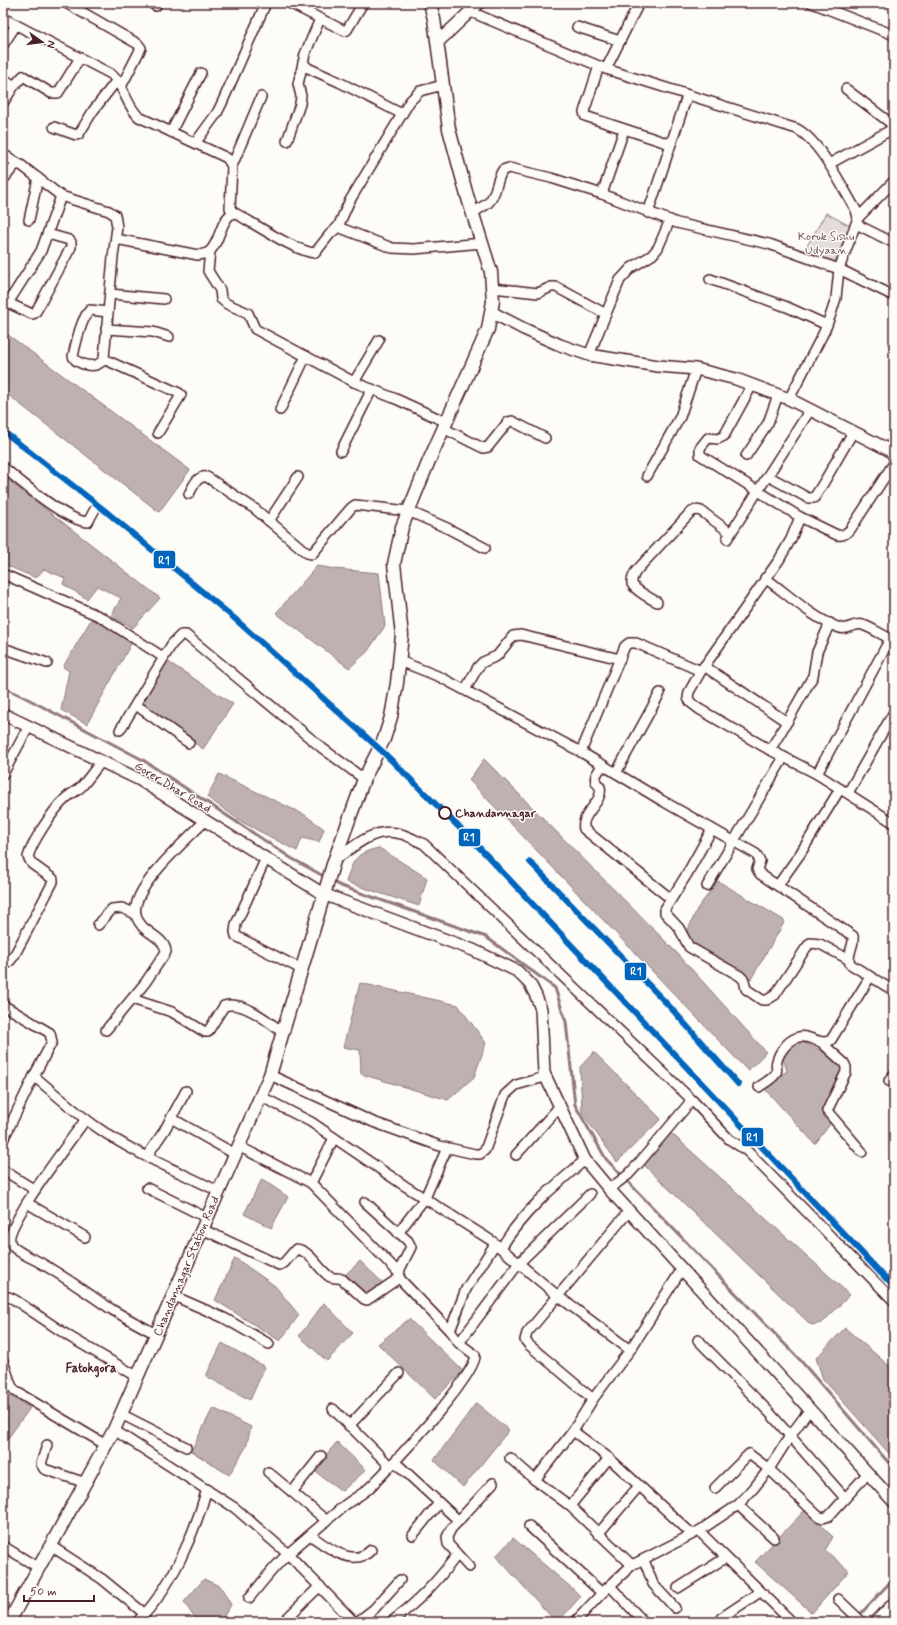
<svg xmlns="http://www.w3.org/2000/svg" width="897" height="1625" font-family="Mynerve,sans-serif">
<rect width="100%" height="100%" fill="#fdfcf7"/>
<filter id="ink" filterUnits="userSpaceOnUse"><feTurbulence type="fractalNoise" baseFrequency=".025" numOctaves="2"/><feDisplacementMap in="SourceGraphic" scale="8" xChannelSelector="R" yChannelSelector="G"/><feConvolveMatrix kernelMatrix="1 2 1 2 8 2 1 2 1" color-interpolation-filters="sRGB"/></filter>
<g filter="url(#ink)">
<path fill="#e3dcda" stroke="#967e82" d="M826,213L850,226L835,262L804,251Z"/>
<g fill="#c0b1b1" stroke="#91777b">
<path d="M3,331L190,470L159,512L3,391Z"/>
<path d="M3,476L160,598L133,628L111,616L121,598L97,586L87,599L63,584L65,578L44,569L36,578L3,564Z"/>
<path d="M317,566L335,569L379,573L385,626L367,652L349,668L276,613Z"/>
<path d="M92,618L132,642L87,724L61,710L69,671L63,667Z"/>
<path d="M167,661L233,704L203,749L140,704Z"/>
<path d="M484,759L677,953L766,1052L748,1071L469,780Z"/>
<path d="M219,774L305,815L324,829L319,842L302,838L297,851L242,822L207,797Z"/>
<path d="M379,848L427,878L419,906L346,882C353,860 355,853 379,848Z"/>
<path d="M718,881L785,921L751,979L684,939L697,909Z"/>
<path d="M360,983L458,1005L486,1043L474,1077L448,1100L361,1074L360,1050L343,1047Z"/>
<path d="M798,1040L829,1054L844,1067L822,1110L831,1123L815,1144L763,1087L787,1071L782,1055Z"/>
<path d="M594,1052L661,1119L617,1162L582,1113L580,1067Z"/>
<path d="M670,1132L850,1295L822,1323L811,1325L643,1164Z"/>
<path d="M262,1179L288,1197L271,1228L244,1214Z"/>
<path d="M235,1258L275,1286L299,1315L280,1341L215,1300Z"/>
<path d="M360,1261L383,1283L365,1297L344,1276Z"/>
<path d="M324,1303L353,1333L327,1361L299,1336Z"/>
<path d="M409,1319L463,1371L435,1399L378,1344Z"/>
<path d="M845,1328L894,1370V1459L823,1379L816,1358Z"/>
<path d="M222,1343L265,1367L250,1400L206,1376Z"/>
<path d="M4,1392L30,1408L3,1445V1393Z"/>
<path d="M476,1403L509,1430L463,1487L434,1460Z"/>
<path d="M213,1408L251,1427L246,1447L229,1475L191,1451Z"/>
<path d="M337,1442L366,1470L342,1491L313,1470Z"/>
<path d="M805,1510L833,1537L825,1550L849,1571L812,1613L755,1562Z"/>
<path d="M513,1538L581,1596L558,1622H556L496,1556Z"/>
<path d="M204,1579L221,1587L231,1605L220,1622C194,1622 198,1623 184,1602Z"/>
</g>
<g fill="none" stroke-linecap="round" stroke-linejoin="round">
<g stroke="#91777b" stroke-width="3">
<path d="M3,687L26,698L143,760L291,858L327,878"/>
<path d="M331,881L341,886L486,937L555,988L566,1022L575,1105L606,1159L801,1361L894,1469"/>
<path d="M853,1622L894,1578"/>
</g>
<g stroke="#4a1f2b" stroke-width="12">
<g id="minor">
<path d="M66,3L138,44L141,48L121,87"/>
<path d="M151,3L156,6"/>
<path d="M289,3L345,31L347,30L363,3"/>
<path d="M812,3L894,35"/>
<path d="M471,12L606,69L797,129C820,141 842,187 856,210L858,218L839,269L836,298L831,314L824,332L789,399"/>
<path d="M3,18L111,74C125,86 125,104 139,117L227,158L232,166L230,208L233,212C252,222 296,252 315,253L330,234L338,227L392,248L414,249L483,243"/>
<path d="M320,19L305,54L303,63L308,68L339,82L402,114"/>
<path d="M577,27L620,41"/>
<path d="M3,45L16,25"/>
<path d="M599,66L584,112L585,116L670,144"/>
<path d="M606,69L639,3"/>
<path d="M3,78L14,86"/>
<path d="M846,89L893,125"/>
<path d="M3,103L14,86L23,76L51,93H58L80,58"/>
<path d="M54,127L76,135L79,134L93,111L117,80"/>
<path d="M171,132L201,73"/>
<path d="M287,141L300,104L301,96L298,84L303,63"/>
<path d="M196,142L217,113L222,103L266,3"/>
<path d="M3,154L19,164"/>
<path d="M829,164L889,131L894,124"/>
<path d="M232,166L261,97"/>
<path d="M3,180L15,165H21L61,196L109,211L115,215L117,227L113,257L104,358L108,361L179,393L181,395L158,433"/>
<path d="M602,194L624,130"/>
<path d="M473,213C478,209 485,206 489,202C497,194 496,179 503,170L509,168L551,178L602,194L677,223L769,244L839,269L894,296"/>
<path d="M648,213L687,96"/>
<path d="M858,218L894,181"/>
<path d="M29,220L38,178"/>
<path d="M856,224L894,243"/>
<path d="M338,227L349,202L410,101L420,91L443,85"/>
<path d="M116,239L198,255C203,254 207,254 210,251C220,242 219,223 233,212"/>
<path d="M210,251L208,271L220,290L221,299L227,304L248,313L255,329L354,382L396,399L446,422"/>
<path d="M710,279L787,307L827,325"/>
<path d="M493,288L538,293L551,287H556L606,314"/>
<path d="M110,294L164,299"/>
<path d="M8,303L32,314L35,313L38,308L71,247V242L69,240L48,234"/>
<path d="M4,305L8,303L41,251L61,196"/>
<path d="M106,329L153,332L169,337"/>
<path d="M589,355L620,280L631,268L652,255L658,248L670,220"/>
<path d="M105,360C102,361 99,364 96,365C89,367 75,363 73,356C76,344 81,318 90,310L108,312"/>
<path d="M354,382L379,340"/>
<path d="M752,385L724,436L718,439L708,438L700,448V455L800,517L791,539L779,560L701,671L689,692L688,698L691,703L699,709L770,750L817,774L894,823"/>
<path d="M280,410L306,356"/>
<path d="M443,428L483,448L488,447L508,422L512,421L545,438"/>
<path d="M889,450L894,440"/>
<path d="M341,451L372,389"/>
<path d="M746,456L768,423L778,395"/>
<path d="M3,467C21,482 66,521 88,522L95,509"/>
<path d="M647,476L680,417L696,369"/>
<path d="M768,476L808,498H814L824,482L853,432"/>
<path d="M189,494C193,487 197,475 207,477L255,509L307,553L312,554L351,508L355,505L408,511L447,528L485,548"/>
<path d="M800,517L837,535C843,536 845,534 850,530L894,463"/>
<path d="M269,521L298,477"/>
<path d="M727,539L810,410"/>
<path d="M3,574L101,617L163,657"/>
<path d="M765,578C789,595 812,618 840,628C848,631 854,622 863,625C874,629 883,636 894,640"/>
<path d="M657,602C651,599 635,590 632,584C631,579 634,575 636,571L688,515C692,511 695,509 701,511L731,533"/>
<path d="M3,648L47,663"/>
<path d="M400,661L440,677L581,752L661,800L756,854L760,861L757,869L760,874L853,936C855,946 846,954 850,964L894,991"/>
<path d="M704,666L787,722"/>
<path d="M465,690L478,667L483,662L497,656L513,636L521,635L620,659"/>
<path d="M136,705L189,743"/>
<path d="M120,730L172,644L181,635H186L322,748L364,779"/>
<path d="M770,750L787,722L813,676L817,652L830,623"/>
<path d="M581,752L625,646L629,643H636L701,671"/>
<path d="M603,765C597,773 591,779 600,787C604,802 580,814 584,829L671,899"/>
<path d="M616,773L660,693"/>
<path d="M3,774L29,726"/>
<path d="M817,774L890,639"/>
<path d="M848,793L894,712"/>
<path d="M712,829L687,874L665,909V913L679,928L689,947L740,976L744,980L746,989L762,1000H767L775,995L806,948L810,943L820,944L848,959"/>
<path d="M266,858L236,924L235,932L236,936L301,969"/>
<path d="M334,861C354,846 375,826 401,834C409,836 417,841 424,844L692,1100L729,1139L747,1151L894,1301"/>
<path d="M778,885L800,854L840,789"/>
<path d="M707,886L784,757"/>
<path d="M98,925L112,909L122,908L136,914"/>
<path d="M3,964L8,963L14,956L53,882V879L32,864L28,857C32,842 53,810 65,799C70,794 77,791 82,786C89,778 95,769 102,761"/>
<path d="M132,999L172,1012L205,1032H208L209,1030L224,1006C243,1000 269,1022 282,1032"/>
<path d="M3,1005L50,1033L52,1042L34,1076C55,1094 76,1113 98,1128C135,1154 178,1171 218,1191"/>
<path d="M106,1030L145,983L166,952C166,940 149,934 142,926C137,920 134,914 136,906C140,881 186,840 205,821"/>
<path d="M822,1043L844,1063L846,1067V1072L827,1111L862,1152"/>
<path d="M270,1075L373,1122L440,1146L475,1154H480L485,1150L505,1095L516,1085L545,1077"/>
<path d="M889,1081L894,1074"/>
<path d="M759,1087C764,1083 773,1079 776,1073C778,1069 775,1065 777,1061C779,1052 788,1041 796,1038C808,1032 819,1047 831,1040L870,977"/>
<path d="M260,1096L311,1122L405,1186L492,1241L558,1296L630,1350"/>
<path d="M171,1118L235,1154"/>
<path d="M86,1119C73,1137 5,1225 10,1242C12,1250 32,1258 39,1262C64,1276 87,1293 111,1309C126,1318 141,1326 156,1334"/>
<path d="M334,1138L311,1183L399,1273"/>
<path d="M3,1140L34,1076"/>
<path d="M238,1146L311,1183"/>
<path d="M516,1155L559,1107"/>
<path d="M147,1156L164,1131L186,1091"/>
<path d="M3,1170L35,1190"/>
<path d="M147,1188L207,1218"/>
<path d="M609,1189L628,1175L639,1163L692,1100"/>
<path d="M365,1202L408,1241L411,1247L400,1269L399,1278L450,1331"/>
<path d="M27,1203L85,1237"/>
<path d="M202,1229L279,1265L284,1263L296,1249C310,1250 319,1270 330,1277C334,1279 338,1277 342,1279L364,1299L367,1300L399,1278"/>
<path d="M398,1233L425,1198L447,1148"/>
<path d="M501,1248C522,1213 554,1186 585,1160"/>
<path d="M174,1296L224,1318L269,1344"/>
<path d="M3,1299L9,1297L15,1300L70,1337L138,1377"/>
<path d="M698,1340L769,1412L845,1498"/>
<path d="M459,1343L519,1263L590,1194"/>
<path d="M3,1361L11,1385L15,1391L106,1445"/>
<path d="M593,1399L529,1345L525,1340L527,1333L629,1211"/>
<path d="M333,1409L390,1466"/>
<path d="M121,1414L186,1447"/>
<path d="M349,1426L399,1373"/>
<path d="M114,1430L235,1508L288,1554L354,1622"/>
<path d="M573,1431L609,1458L692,1534"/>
<path d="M47,1445L41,1464L44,1469L86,1483"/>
<path d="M510,1458L535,1480L570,1506L632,1565"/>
<path d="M395,1462L459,1521"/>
<path d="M268,1472L327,1521"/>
<path d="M535,1480L573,1431L593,1399L630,1350L682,1269"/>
<path d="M715,1488L749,1454L769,1469L818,1516L823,1518L829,1516L868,1473"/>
<path d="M292,1492L321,1456"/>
<path d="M738,1505L774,1538"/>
<path d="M570,1506L609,1458"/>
<path d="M529,1526L602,1593L632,1565L699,1531L738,1505L753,1489L769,1469L790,1436L810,1409"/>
<path d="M699,1531L792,1622"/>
<path d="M598,1534L639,1486"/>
<path d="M310,1535C326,1546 353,1569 371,1550"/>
<path d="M413,1535L439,1503"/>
<path d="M3,1546L39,1568"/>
<path d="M51,1546L102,1579L145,1614"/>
<path d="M644,1560L653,1584L675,1608"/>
<path d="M469,1567L448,1544L447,1537L451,1529L493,1483"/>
<path d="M610,1586L644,1622"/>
<path d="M678,1588L725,1558"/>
<path d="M249,1598C262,1583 274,1566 289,1553C307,1537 326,1521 344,1506C352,1499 362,1495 369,1488C385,1473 480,1372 475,1355L459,1343L450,1331L466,1289L495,1244"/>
<path d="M838,1599L862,1622"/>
<path d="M721,1618L760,1592"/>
<path d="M137,1622C171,1589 194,1535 207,1489"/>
<path d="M283,1622L320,1586"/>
<path d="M357,1622L374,1609L400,1580"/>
<path d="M391,1622C419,1601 436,1583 457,1555"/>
<path d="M575,1622L602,1593"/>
</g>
</g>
<g stroke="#4a1f2b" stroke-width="14">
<g id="tertiary">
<path d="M438,42L479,3"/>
<path d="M491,312L524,329L560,345L589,355L658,366L696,369L736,379L789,399L889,450L894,455"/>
<path d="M3,714L140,780L323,894L473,950L517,971L530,984L536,996L541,1009L544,1073L585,1160L609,1189L894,1502"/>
<path d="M876,1622L894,1603"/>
</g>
</g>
<g stroke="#4a1f2b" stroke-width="15">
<path id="secondary" d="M9,1622L114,1430L270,1075L334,861L364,779L384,739L391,717L397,683L402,635L394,564L402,527L428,463L488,329L493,301L491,272L466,192L449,129L434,19L430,3"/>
</g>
<use href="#minor" stroke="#fdfcf7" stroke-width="9"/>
<use href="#tertiary" stroke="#fdfcf7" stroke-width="11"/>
<use href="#secondary" stroke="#fdfcf7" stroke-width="12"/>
<g stroke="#fdfcf7" stroke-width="9">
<g id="rail-1">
<path d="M3,431L103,509L234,618L384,753L476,844L894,1287"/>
<path d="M530,862L671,1008L738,1084"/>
</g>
</g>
<use href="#rail-1" stroke="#0065bd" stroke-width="6"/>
</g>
</g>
<circle fill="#fdfcf7" stroke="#4a1f2b" stroke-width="2" cx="445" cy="813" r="6"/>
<g text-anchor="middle" stroke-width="3" stroke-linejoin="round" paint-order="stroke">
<g font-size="12" fill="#704e57" stroke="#fdfcf7">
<text x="826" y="240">Korok Sishu<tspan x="826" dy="14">Udyaan</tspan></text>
</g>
<g font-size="12" fill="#4a1f2b" stroke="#fdfcf7">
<text transform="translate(173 787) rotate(31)" y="4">Gorer Dhar Road</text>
<text transform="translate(186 1266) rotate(-67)" y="4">Chandannagar Station Road</text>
</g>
<g font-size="12" font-weight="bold" fill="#4a1f2b" stroke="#fdfcf7" text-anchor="start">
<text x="455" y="817">Chandannagar</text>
</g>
<g font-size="13" font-weight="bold" fill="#4a1f2b" stroke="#fdfcf7">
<text x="91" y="1372">Fatokgora</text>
</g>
</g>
<g stroke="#fdfcf7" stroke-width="1.5">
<rect x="153" y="550" width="23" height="19" rx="4" fill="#0065bd"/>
<rect x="458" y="828" width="23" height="19" rx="4" fill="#0065bd"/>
<rect x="624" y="962" width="23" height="19" rx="4" fill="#0065bd"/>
<rect x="741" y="1127" width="23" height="20" rx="4" fill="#0065bd"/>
</g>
<g font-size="11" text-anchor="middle" font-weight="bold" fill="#fff">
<text x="164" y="564">R1</text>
<text x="469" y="841">R1</text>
<text x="636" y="975">R1</text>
<text x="752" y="1141">R1</text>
</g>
<rect width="897" height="1625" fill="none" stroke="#fdfcf7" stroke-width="16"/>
<rect x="8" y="8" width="881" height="1609" fill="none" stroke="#4a1f2b" stroke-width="1.5" filter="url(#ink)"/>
<g transform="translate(42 42) rotate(104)" stroke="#fdfcf7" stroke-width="3" paint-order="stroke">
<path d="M0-3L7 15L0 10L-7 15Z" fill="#4a1f2b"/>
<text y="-6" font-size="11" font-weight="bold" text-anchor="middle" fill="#4a1f2b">N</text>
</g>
<path d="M24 1595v6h70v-6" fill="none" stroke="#4a1f2b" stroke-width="2"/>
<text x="30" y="1595" font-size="12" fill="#4a1f2b" stroke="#fdfcf7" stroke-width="3" paint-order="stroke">50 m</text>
</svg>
